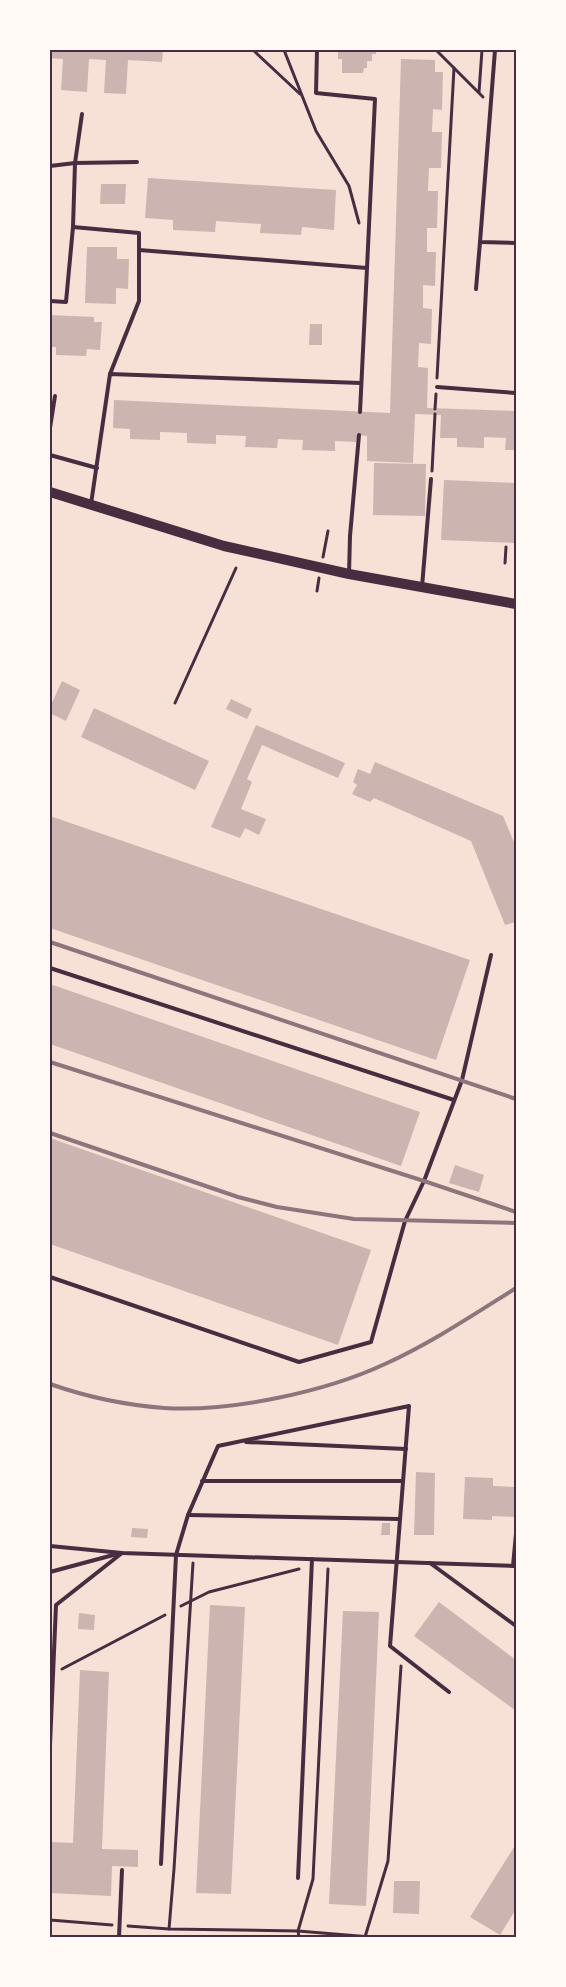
<svg xmlns="http://www.w3.org/2000/svg" width="566" height="1987" font-family="Arial,sans-serif">
<rect width="100%" height="100%" fill="#f7e1d7"/>
<g fill="#ccb4b1">
<path d="M50,50H163L162,62L128,60L126,94L104,93L106,60L89,59L87,92L61,90L63,59L50,58Z"/>
<path d="M338,50H376V54H372V61H367V68H364L363,73H342V59H338Z"/>
<path d="M401,59L435,60V72H443L442,110L433,109L432,132H442L441,168H429L428,191H438L437,228H427V252H436L435,286L423,285V308L432,309L431,344L419,343L418,367L428,368L427,408L516,411V450H505L506,438L484,437V448L457,447V438H440L441,415L415,414L413,463L367,461V436L359,435L356,442L335,441V451L302,450L303,440L278,439L277,448L245,447L246,436L216,435V444L187,443V433L160,432V440L130,439V429L113,428L114,400L390,413Z"/>
<path d="M148,178L336,190L334,230L302,227L301,235L260,233L261,224L216,221L215,232L173,230V220L145,218Z"/>
<path d="M101,184H126L125,204H100Z"/>
<path d="M87,247H117V259H129L128,289L116,288V304L85,303Z"/>
<path d="M50,315L94,317V322H102L100,350L87,349L86,356L56,355V347H50Z"/>
<path d="M310,324H322V345H309Z"/>
<path d="M374,463L426,464L425,516L373,515Z"/>
<path d="M444,480L516,483V543L441,540Z"/>
<path d="M62,681L80,690L66,721L50,713V707Z"/>
<path d="M231,699L252,709L247,719L226,709Z"/>
<path d="M94,708L209,761L195,790L81,737Z"/>
<path d="M256,725L345,763L338,778L262,745L247,779L252,782L241,809L266,819L259,835L245,828L240,838L211,827Z"/>
<path d="M375,762L503,816L516,847V922L505,925L471,841L374,798L370,802L352,794L357,785L353,782L358,769L370,774Z"/>
<path d="M50,816L470,960L436,1060L50,928Z"/>
<path d="M50,984L420,1112L401,1166L50,1044Z"/>
<path d="M50,1138L371,1250L338,1345L50,1244Z"/>
<path d="M455,1165L484,1175L479,1192L449,1183Z"/>
<path d="M416,1472L435,1473L434,1535H414Z"/>
<path d="M465,1477L493,1478V1486L516,1487V1517L492,1516V1520L463,1519Z"/>
<path d="M382,1523H390V1535H381Z"/>
<path d="M132,1528L148,1529L147,1538L131,1537Z"/>
<path d="M439,1602L516,1660V1711L414,1636Z"/>
<path d="M210,1605L245,1607L231,1894L196,1893Z"/>
<path d="M343,1611L379,1612L366,1906L329,1904Z"/>
<path d="M79,1613L95,1615L94,1630L78,1629Z"/>
<path d="M80,1670L109,1672L102,1849L138,1850V1867L112,1866L111,1896L50,1893V1842L73,1843Z"/>
<path d="M516,1844V1909L500,1935L470,1917Z"/>
<path d="M394,1881H420L419,1914L393,1913Z"/>
</g>
<g fill="none" stroke-linecap="round" stroke-linejoin="round">
<g stroke="#4a2c40" stroke-width="3">
<path d="M253,50L300,94"/>
<path d="M284,50L316,131L349,186L359,223"/>
<path d="M436,50L483,97"/>
<path d="M479,92L482,50"/>
<path d="M437,378L454,68"/>
<path d="M435,409L436,394"/>
<path d="M432,471L435,414"/>
<path d="M323,557L328,531"/>
<path d="M505,563L506,547"/>
<path d="M317,591L319,578"/>
<path d="M175,703L236,568"/>
<path d="M181,1606L209,1592L299,1569"/>
<path d="M62,1669L165,1615"/>
<path d="M50,1920L112,1925"/>
<path d="M128,1926L169,1929L298,1931L371,1937"/>
<path d="M169,1929L174,1869L193,1563"/>
<path d="M299,1937L298,1931L313,1879L328,1569"/>
<path d="M365,1937L388,1861L401,1666"/>
</g>
<g stroke="#4a2c40" stroke-width="4">
<path d="M317,50L316,93L375,99L367,268"/>
<path d="M495,50L480,242L516,243"/>
<path d="M50,166L75,163L82,114"/>
<path d="M73,227L75,163L137,162"/>
<path d="M139,250L367,268L360,412"/>
<path d="M476,289L480,242"/>
<path d="M50,301L66,302L73,227L139,233V301L110,374"/>
<path d="M437,387L516,393"/>
<path d="M50,428L55,396"/>
<path d="M50,455L97,468"/>
<path d="M91,504L110,374L361,383"/>
<path d="M349,574L350,536L359,435"/>
<path d="M422,587L431,479"/>
<path d="M50,968L454,1100"/>
<path d="M50,1277L299,1362L371,1342L405,1221L424,1181L462,1080L491,955"/>
<path d="M246,1442L406,1449"/>
<path d="M202,1481H403"/>
<path d="M188,1515L399,1519"/>
<path d="M50,1546L122,1553L516,1566"/>
<path d="M430,1563L516,1626"/>
<path d="M513,1566L516,1534"/>
<path d="M50,1572L117,1554"/>
<path d="M50,1745L56,1605L122,1553"/>
<path d="M161,1864L176,1555L188,1515L218,1446L409,1406L390,1646L449,1692"/>
<path d="M298,1878L312,1559"/>
<path d="M119,1937L122,1870"/>
</g>
<path stroke="#4a2c40" stroke-width="10" d="M50,492L224,546L349,574L516,604"/>
<g stroke="#8f747c" stroke-width="4">
<path d="M50,942L516,1099"/>
<path d="M50,1062L424,1181L516,1212"/>
<path d="M50,1133L238,1197L277,1207L354,1219L516,1223"/>
<path d="M50,1384C87,1397 125,1405 164,1408C231,1412 325,1392 385,1364C431,1343 473,1315 516,1288"/>
</g>
</g>
<rect width="566" height="1987" fill="none" stroke="#fffaf5" stroke-width="102"/>
<rect x="51" y="51" width="464" height="1885" fill="none" stroke="#4a2c40" stroke-width="2"/>
</svg>
